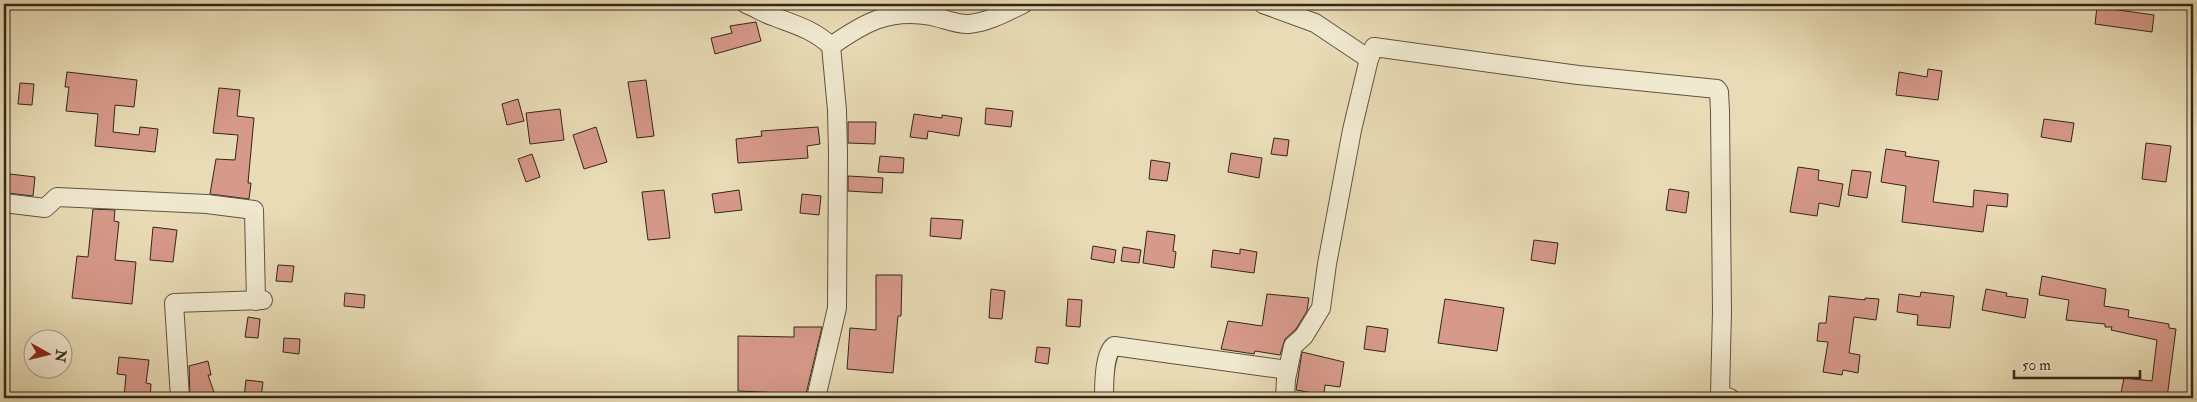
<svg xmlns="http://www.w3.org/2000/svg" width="2197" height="402" font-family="'IM FELL Double Pica',serif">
<rect width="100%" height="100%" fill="#e8dbb5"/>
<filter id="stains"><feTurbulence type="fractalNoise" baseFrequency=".004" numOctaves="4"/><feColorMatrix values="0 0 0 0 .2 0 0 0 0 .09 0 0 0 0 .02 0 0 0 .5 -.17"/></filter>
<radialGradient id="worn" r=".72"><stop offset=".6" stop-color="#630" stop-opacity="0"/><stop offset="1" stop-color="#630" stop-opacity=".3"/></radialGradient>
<g fill="#d7998a" stroke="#33271a">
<path d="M2097,7L2154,15L2152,32L2095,24Z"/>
<path d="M756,22L761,41L715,54L711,38L732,33L730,26Z"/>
<path d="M1928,69L1942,71L1938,100L1896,95L1899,72L1927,77Z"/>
<path d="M67,72L137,80L134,107L115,105L113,132L139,135L140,127L158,129L155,152L95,146L98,114L66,111L69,87H65Z"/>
<path d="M646,80L654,136L637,138L628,82Z"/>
<path d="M20,83L34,84L32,105L18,104Z"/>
<path d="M219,88L240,90L237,116L254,118L248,183H251L249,199L210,194L216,159L235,160L238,135L213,133Z"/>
<path d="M518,99L524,121L507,125L502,104Z"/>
<path d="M986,108L1013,111L1011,127L985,124Z"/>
<path d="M560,109L564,140L530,144L526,113Z"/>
<path d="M914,114L942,118V115L962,118L959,136L928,131L927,139L910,137Z"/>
<path d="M2044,119L2074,123L2071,142L2041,137Z"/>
<path d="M848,122H876L875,144L848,143Z"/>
<path d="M596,127L607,162L584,169L573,135Z"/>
<path d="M818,127L820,144L807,146L808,158L738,163L736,139L762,136L761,131Z"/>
<path d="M1274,138L1289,140L1287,156L1271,154Z"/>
<path d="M2146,143L2171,146L2166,182L2142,179Z"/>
<path d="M1886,149L1906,152L1905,156L1939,161L1933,202L1973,207L1974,190L2008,194L2007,207L1987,205L1983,232L1902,222L1906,186L1881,182Z"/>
<path d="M1231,153L1262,158L1259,178L1228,172Z"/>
<path d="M532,154L540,177L526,182L518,159Z"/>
<path d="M880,156L904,158L903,173L878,172Z"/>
<path d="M1151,160L1170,163L1167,181L1149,179Z"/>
<path d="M1798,167L1819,170L1818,180L1843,184L1839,207L1819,203L1817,216L1790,212Z"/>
<path d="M1852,170L1871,172L1867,198L1848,195Z"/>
<path d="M10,174L35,177L33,196L8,193Z"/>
<path d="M848,176L883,178L882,193L848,191Z"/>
<path d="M1669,189L1689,192L1686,213L1666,210Z"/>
<path d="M664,190L670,238L648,240L642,192Z"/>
<path d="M739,190L742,210L715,213L712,194Z"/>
<path d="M802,194L821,196L819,215L800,213Z"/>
<path d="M93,209L115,210L114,221L119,222L115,260L136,262L132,304L72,298L77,256L88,257Z"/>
<path d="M931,218L963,220L961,239L930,236Z"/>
<path d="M153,227L177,230L173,262L150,260Z"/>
<path d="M1147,231L1175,235L1173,251L1176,252L1174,268L1143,263Z"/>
<path d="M1534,240L1558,243L1555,264L1531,260Z"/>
<path d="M1093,246L1116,250L1114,263L1091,259Z"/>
<path d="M1123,247L1141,250L1139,263L1121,261Z"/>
<path d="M1240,249L1257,252L1254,273L1211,267L1213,250L1240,254Z"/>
<path d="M278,265L294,266L292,282L276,281Z"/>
<path d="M876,275H902L901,316H898L893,373L847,369L850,328L876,330Z"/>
<path d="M2042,276L2106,289L2104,306L2129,310L2128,317L2169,324V328L2176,329L2167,398H2144L2121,393L2124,378L2152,381L2157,340L2111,330L2112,327H2105V324L2066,320L2069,300L2039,295Z"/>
<path d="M991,289L1005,291L1002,319L989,318Z"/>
<path d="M1986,289L2007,293L2006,296L2028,299L2025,318L1982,310Z"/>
<path d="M1921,292L1954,296L1950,328L1917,325L1918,315L1897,312L1899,294L1920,297Z"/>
<path d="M345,293L365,295L364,308L344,306Z"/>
<path d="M1267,294L1309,298L1307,311L1296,329L1285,339L1280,355L1255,351L1254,354L1221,349L1228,321L1262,326Z"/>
<path d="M1829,296L1865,300V298L1879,299L1876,320L1854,317L1849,353L1860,355L1858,373L1843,370L1842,375L1823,372L1828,342L1817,341L1819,323H1826Z"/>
<path d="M1068,299L1082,300L1080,327L1066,326Z"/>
<path d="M1445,299L1504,308L1497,351L1438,343Z"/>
<path d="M248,317L260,319L258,338L245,337Z"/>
<path d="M1367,326L1388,329L1385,352L1364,349Z"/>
<path d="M794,327H822L806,394L738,391V336L794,337Z"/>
<path d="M284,338L300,339L299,354L283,352Z"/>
<path d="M1037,347L1050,348L1048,364L1035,362Z"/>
<path d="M1302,352L1344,362L1340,387L1325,385L1324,395L1296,390Z"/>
<path d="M119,357L149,360L146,383L151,384L150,398H124L126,375L117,374Z"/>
<path d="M208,361L211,375H208L216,398H190L189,366Z"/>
<path d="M246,380L263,382L261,398H244Z"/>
</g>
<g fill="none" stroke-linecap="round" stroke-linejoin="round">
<g stroke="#605441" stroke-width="20">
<g id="minor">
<path d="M746,4C756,8 765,14 775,17C796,25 814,30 831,46L837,110L838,153L837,308L816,398"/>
<path d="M1263,4L1315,23L1369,59"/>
<path d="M831,46C864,23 889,8 931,16C943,18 957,25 969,24C989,22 1006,12 1023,4"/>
<path d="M4,203L45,208L57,197L207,204L254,210L256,301"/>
<path d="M180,398L174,303L263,300"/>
<path d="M1104,398C1104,386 1104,353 1114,346L1288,370"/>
<path d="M1285,398L1286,379L1293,346L1304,336L1321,308L1327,264L1352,130L1369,59L1374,47L1578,75L1717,89L1719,92L1720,111L1722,312L1720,394L1730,398"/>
</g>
</g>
<use href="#minor" stroke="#f0e8cf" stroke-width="18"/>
</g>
<rect width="2197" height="402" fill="none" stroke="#e8dbb5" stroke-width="20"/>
<rect x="5" y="5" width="2187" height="392" fill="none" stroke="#33271a" stroke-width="2.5"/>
<rect x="10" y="10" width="2177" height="382" fill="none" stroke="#33271a"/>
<g transform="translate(48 354) rotate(98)"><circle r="24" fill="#f0e8cf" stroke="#a49b87"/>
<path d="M0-4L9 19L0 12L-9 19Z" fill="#8f2418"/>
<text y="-8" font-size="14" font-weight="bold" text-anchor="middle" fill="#33271a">N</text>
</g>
<path d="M2014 370v8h126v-8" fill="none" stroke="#33271a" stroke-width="2.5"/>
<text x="2022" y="370" font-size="15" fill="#33271a" stroke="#f0e8cf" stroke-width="4" paint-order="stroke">50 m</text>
<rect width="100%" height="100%" filter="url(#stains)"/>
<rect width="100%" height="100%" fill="url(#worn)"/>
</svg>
